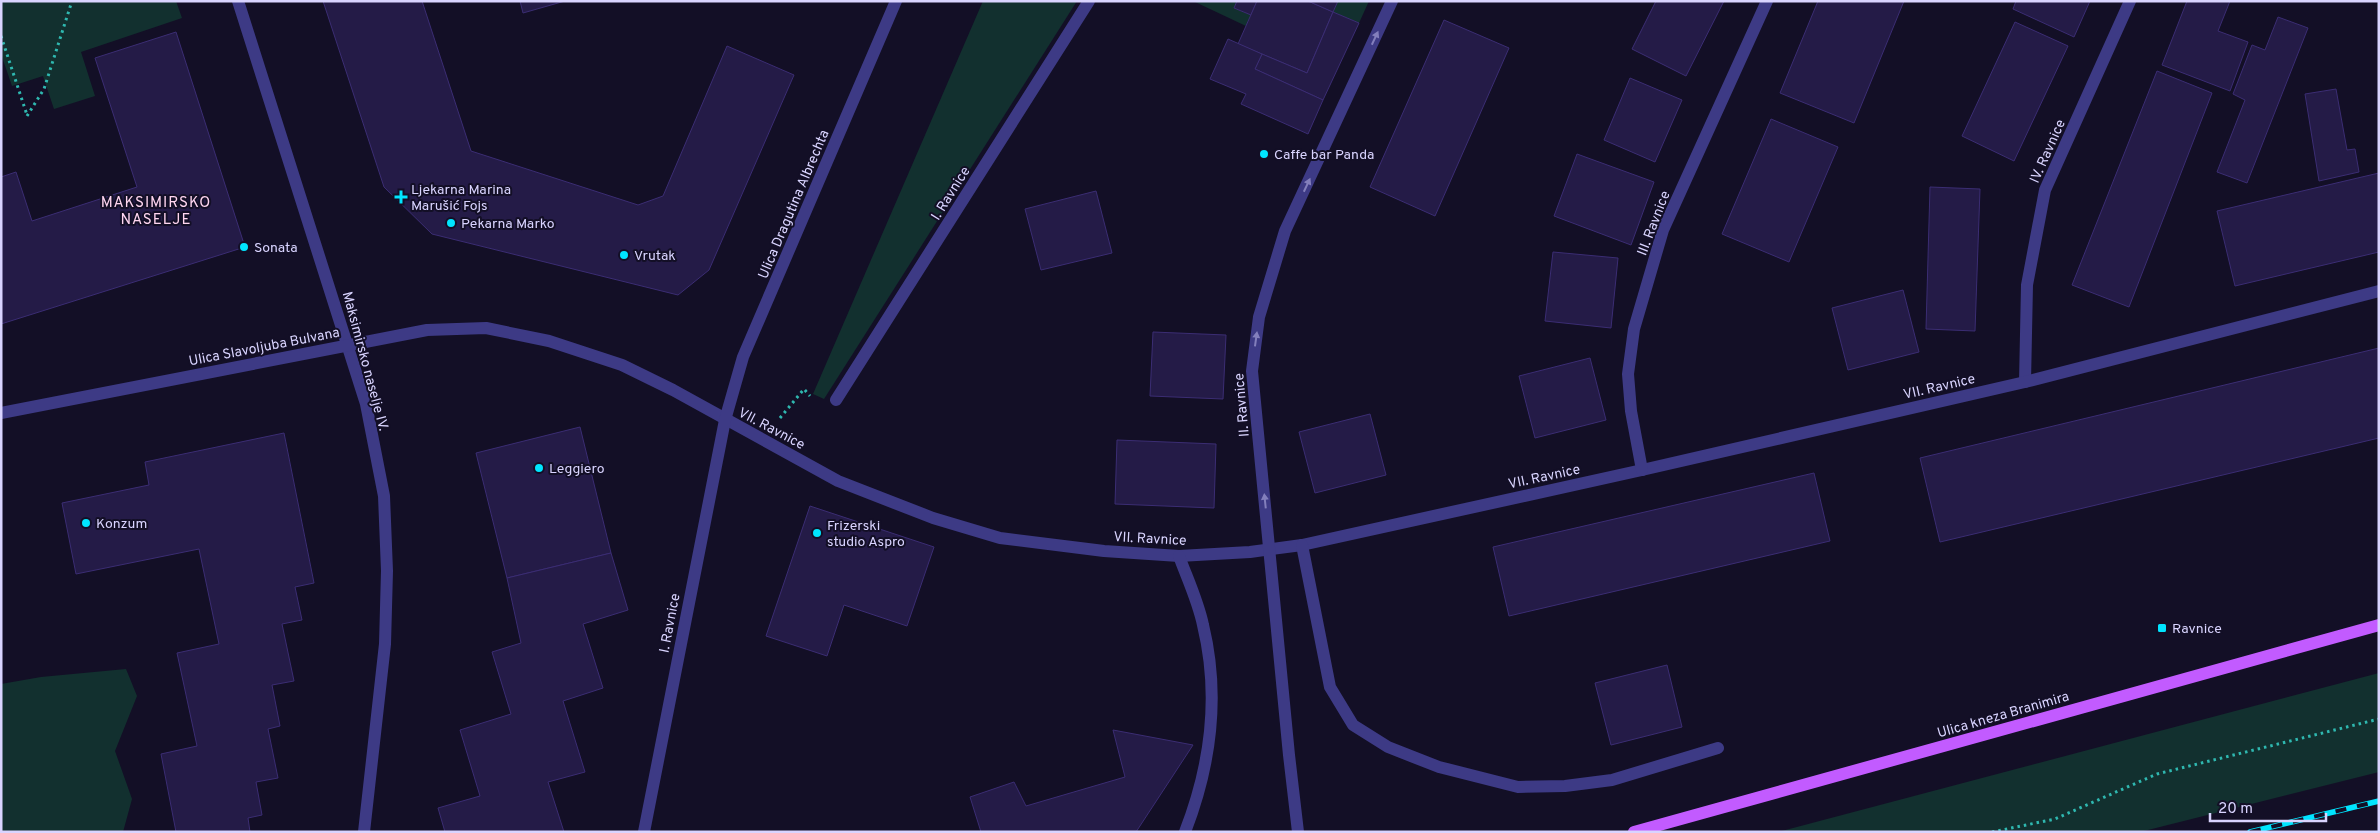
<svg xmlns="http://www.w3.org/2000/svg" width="2380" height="833" font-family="Overpass,sans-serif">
<rect width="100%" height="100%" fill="#130f26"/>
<g fill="#12302f">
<path d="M1,1H176L182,18L81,52L95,96L54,109L43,76L12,86L1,54Z"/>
<path d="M983,1H1077L824,399L813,394Z"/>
<path d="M1193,1H1237L1234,8L1251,15L1246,26Z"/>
<path d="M1338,1H1369L1359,23L1333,12Z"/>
<path d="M126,669L137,696L115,751L132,799L123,832H1V684L41,677Z"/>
<path d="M2379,673V772L2140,832H1778Z"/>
</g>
<g fill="#241b47" stroke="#3b2d73">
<path d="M323,1H422L471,151L638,205L663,196L727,46L794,75L709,270L678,295L432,234L384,187Z"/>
<path d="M520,1H565L523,13Z"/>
<path d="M1237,1H1257L1251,15L1234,8Z"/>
<path d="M1257,1H1308L1333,12L1307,73L1238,44Z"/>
<path d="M1308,1H1338L1333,12Z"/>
<path d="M1656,1H1724L1686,76L1632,49Z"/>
<path d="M1818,1H1904L1854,123L1780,93Z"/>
<path d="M2016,1H2090L2074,37L2013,9Z"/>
<path d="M2187,1H2230L2218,31L2248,42L2230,91L2162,65Z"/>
<path d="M1333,12L1359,23L1323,100L1255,69L1262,54L1307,73Z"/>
<path d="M2278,17L2308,28L2247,183L2217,172L2245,100L2233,94L2252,45L2265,50Z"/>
<path d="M1444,20L1509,48L1435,216L1370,187Z"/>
<path d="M2015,22L2068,46L2014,161L1962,136Z"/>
<path d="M176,32L245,247L1,324V177L16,172L32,221L137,187L95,58Z"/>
<path d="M1228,39L1262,54L1255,69L1323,100L1308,134L1241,104L1246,94L1210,79Z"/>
<path d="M2157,71L2212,93L2129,307L2072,285Z"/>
<path d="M1630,78L1682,100L1655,162L1604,140Z"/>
<path d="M2336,89L2347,150L2355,149L2359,172L2319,181L2305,94Z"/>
<path d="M1771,119L1838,147L1789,262L1722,234Z"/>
<path d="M1577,154L1654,182L1631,245L1554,216Z"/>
<path d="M2379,173V252L2235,286L2217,211Z"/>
<path d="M1930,187L1980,189L1975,331L1926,329Z"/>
<path d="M1096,191L1112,253L1041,270L1025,209Z"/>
<path d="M1553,252L1618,258L1611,328L1545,321Z"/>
<path d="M1903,290L1919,352L1848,370L1832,308Z"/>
<path d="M1153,332L1226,335L1223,399L1150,396Z"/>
<path d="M2379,348V438L1940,542L1920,458Z"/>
<path d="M1590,358L1606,420L1535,438L1519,376Z"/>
<path d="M1370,414L1386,475L1315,493L1299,432Z"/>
<path d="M580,427L611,553L507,578L476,453Z"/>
<path d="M284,433L314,583L295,587L302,620L282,624L294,681L272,685L280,726L268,729L278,778L256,782L262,815L248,818L250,832H176L161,754L197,746L177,653L219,644L199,549L76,574L62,503L149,485L145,462Z"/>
<path d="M1117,440L1216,444L1214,508L1115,504Z"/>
<path d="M1814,473L1830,541L1509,616L1493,547Z"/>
<path d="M810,506L934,547L907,626L844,605L827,656L766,636Z"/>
<path d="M611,553L628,610L583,624L603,688L563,701L585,772L548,782L564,832H445L438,808L480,796L460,730L511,714L492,652L521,643L507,578Z"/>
<path d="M1667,665L1682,727L1611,745L1595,683Z"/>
<path d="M1113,730L1193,745L1136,832H981L970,797L1014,782L1026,806L1125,777Z"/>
</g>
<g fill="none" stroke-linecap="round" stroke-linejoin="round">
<g stroke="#2fb8b0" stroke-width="3" stroke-dasharray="2.5 4" stroke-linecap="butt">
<path d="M1,36L27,115"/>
<path d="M27,116L44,89L72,1"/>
<path d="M780,418L804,389L810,396"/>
<path d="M1992,832L2055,819L2157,774L2379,719"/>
</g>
<g stroke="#3d3a85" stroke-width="12">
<path d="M238,1L366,404L384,496L387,571L385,644L364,832"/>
<path d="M2025,382L2027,285L2045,190L2130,1"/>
<path d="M836,400L1089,1"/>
<path d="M1,413L427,330L486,328L549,341L622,365L673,390L838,481L933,518L1000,538L1104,551L1179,556L1250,552L1302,545L1642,470L2025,382L2379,291"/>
<path d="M1642,470L1631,411L1628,374L1634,329L1663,230L1767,1"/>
<path d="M1302,545L1330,687L1353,725L1388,747L1439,767L1518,787L1565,786L1612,780L1718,748"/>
<path d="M1179,556C1187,578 1198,601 1203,625C1220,695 1211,765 1185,832"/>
<path d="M644,832L725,420L743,357L896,1"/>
<path d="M1298,832L1289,755L1252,371L1259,317L1285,231L1392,1"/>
</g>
<path stroke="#c25bff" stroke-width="12" d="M1634,832L2379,625"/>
<g stroke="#00e5ff" stroke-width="5.5">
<path id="rail" d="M2250,832L2379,801"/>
</g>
<use href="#rail" stroke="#130f26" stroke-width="4" stroke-dasharray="11" stroke-linecap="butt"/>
</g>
<defs><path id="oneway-solid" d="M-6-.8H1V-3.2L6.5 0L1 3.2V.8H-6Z" transform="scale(1.25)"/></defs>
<g fill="#837fbc">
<use href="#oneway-solid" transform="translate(1375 38) rotate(-65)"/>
<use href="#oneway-solid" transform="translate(1307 185) rotate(-65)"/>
<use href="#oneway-solid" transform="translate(1256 339) rotate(-82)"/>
<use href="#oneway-solid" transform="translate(1265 501) rotate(-96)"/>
</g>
<g fill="#00e5ff" stroke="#130f26" stroke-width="2">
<circle cx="1264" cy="154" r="5"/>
<path d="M398.5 189.5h5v5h5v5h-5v5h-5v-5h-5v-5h5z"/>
<circle cx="451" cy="223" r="5"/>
<circle cx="244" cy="247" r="5"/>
<circle cx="624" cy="255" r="5"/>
<circle cx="539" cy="468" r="5"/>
<circle cx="86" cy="523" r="5"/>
<circle cx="817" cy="533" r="5"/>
<rect x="2157" y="623" width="10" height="10" rx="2.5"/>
</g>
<g text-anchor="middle" stroke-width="4" stroke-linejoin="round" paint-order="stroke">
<g font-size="14" fill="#d9d4ff" stroke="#130f26">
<text transform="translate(2047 151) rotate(-66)" y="5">IV. Ravnice</text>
<text transform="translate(950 193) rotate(-58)" y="5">I. Ravnice</text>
<text transform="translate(793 204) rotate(-67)" y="5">Ulica Dragutina Albrechta</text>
<text transform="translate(1653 223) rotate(-69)" y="5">III. Ravnice</text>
<text transform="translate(264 346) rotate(-11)" y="5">Ulica Slavoljuba Bulvana</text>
<text transform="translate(366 361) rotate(75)" y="5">Maksimirsko naselje IV.</text>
<text transform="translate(1939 386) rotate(-13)" y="5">VII. Ravnice</text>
<text transform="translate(1241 405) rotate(-95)" y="5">II. Ravnice</text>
<text transform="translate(772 428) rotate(28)" y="5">VII. Ravnice</text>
<text transform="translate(1544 476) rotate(-12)" y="5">VII. Ravnice</text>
<text transform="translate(1150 538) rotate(3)" y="5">VII. Ravnice</text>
<text transform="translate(669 623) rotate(-79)" y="5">I. Ravnice</text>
<text transform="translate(2003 714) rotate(-16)" y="5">Ulica kneza Branimira</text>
</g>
<g font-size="14" fill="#d9d4ff" stroke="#130f26" text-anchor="start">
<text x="1274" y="159">Caffe bar Panda</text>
<text x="411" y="194">Ljekarna Marina<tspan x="411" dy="16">Marušić Fojs</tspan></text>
<text x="461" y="228">Pekarna Marko</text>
<text x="254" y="252">Sonata</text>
<text x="634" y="260">Vrutak</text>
<text x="549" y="473">Leggiero</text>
<text x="96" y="528">Konzum</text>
<text x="827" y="530">Frizerski<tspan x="827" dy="16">studio Aspro</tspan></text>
<text x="2172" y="633">Ravnice</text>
</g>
<g font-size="15" letter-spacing="1" fill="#ffd6f0" stroke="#130f26">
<text x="156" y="207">MAKSIMIRSKO<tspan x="156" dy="17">NASELJE</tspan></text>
</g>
</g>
<rect width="2380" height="833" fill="none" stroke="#d9d4ff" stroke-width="5"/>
<path d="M2210 813v8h116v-8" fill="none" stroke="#d9d4ff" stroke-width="2.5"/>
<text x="2218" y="813" font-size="15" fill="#d9d4ff" stroke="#130f26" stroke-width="4" paint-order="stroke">20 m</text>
</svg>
